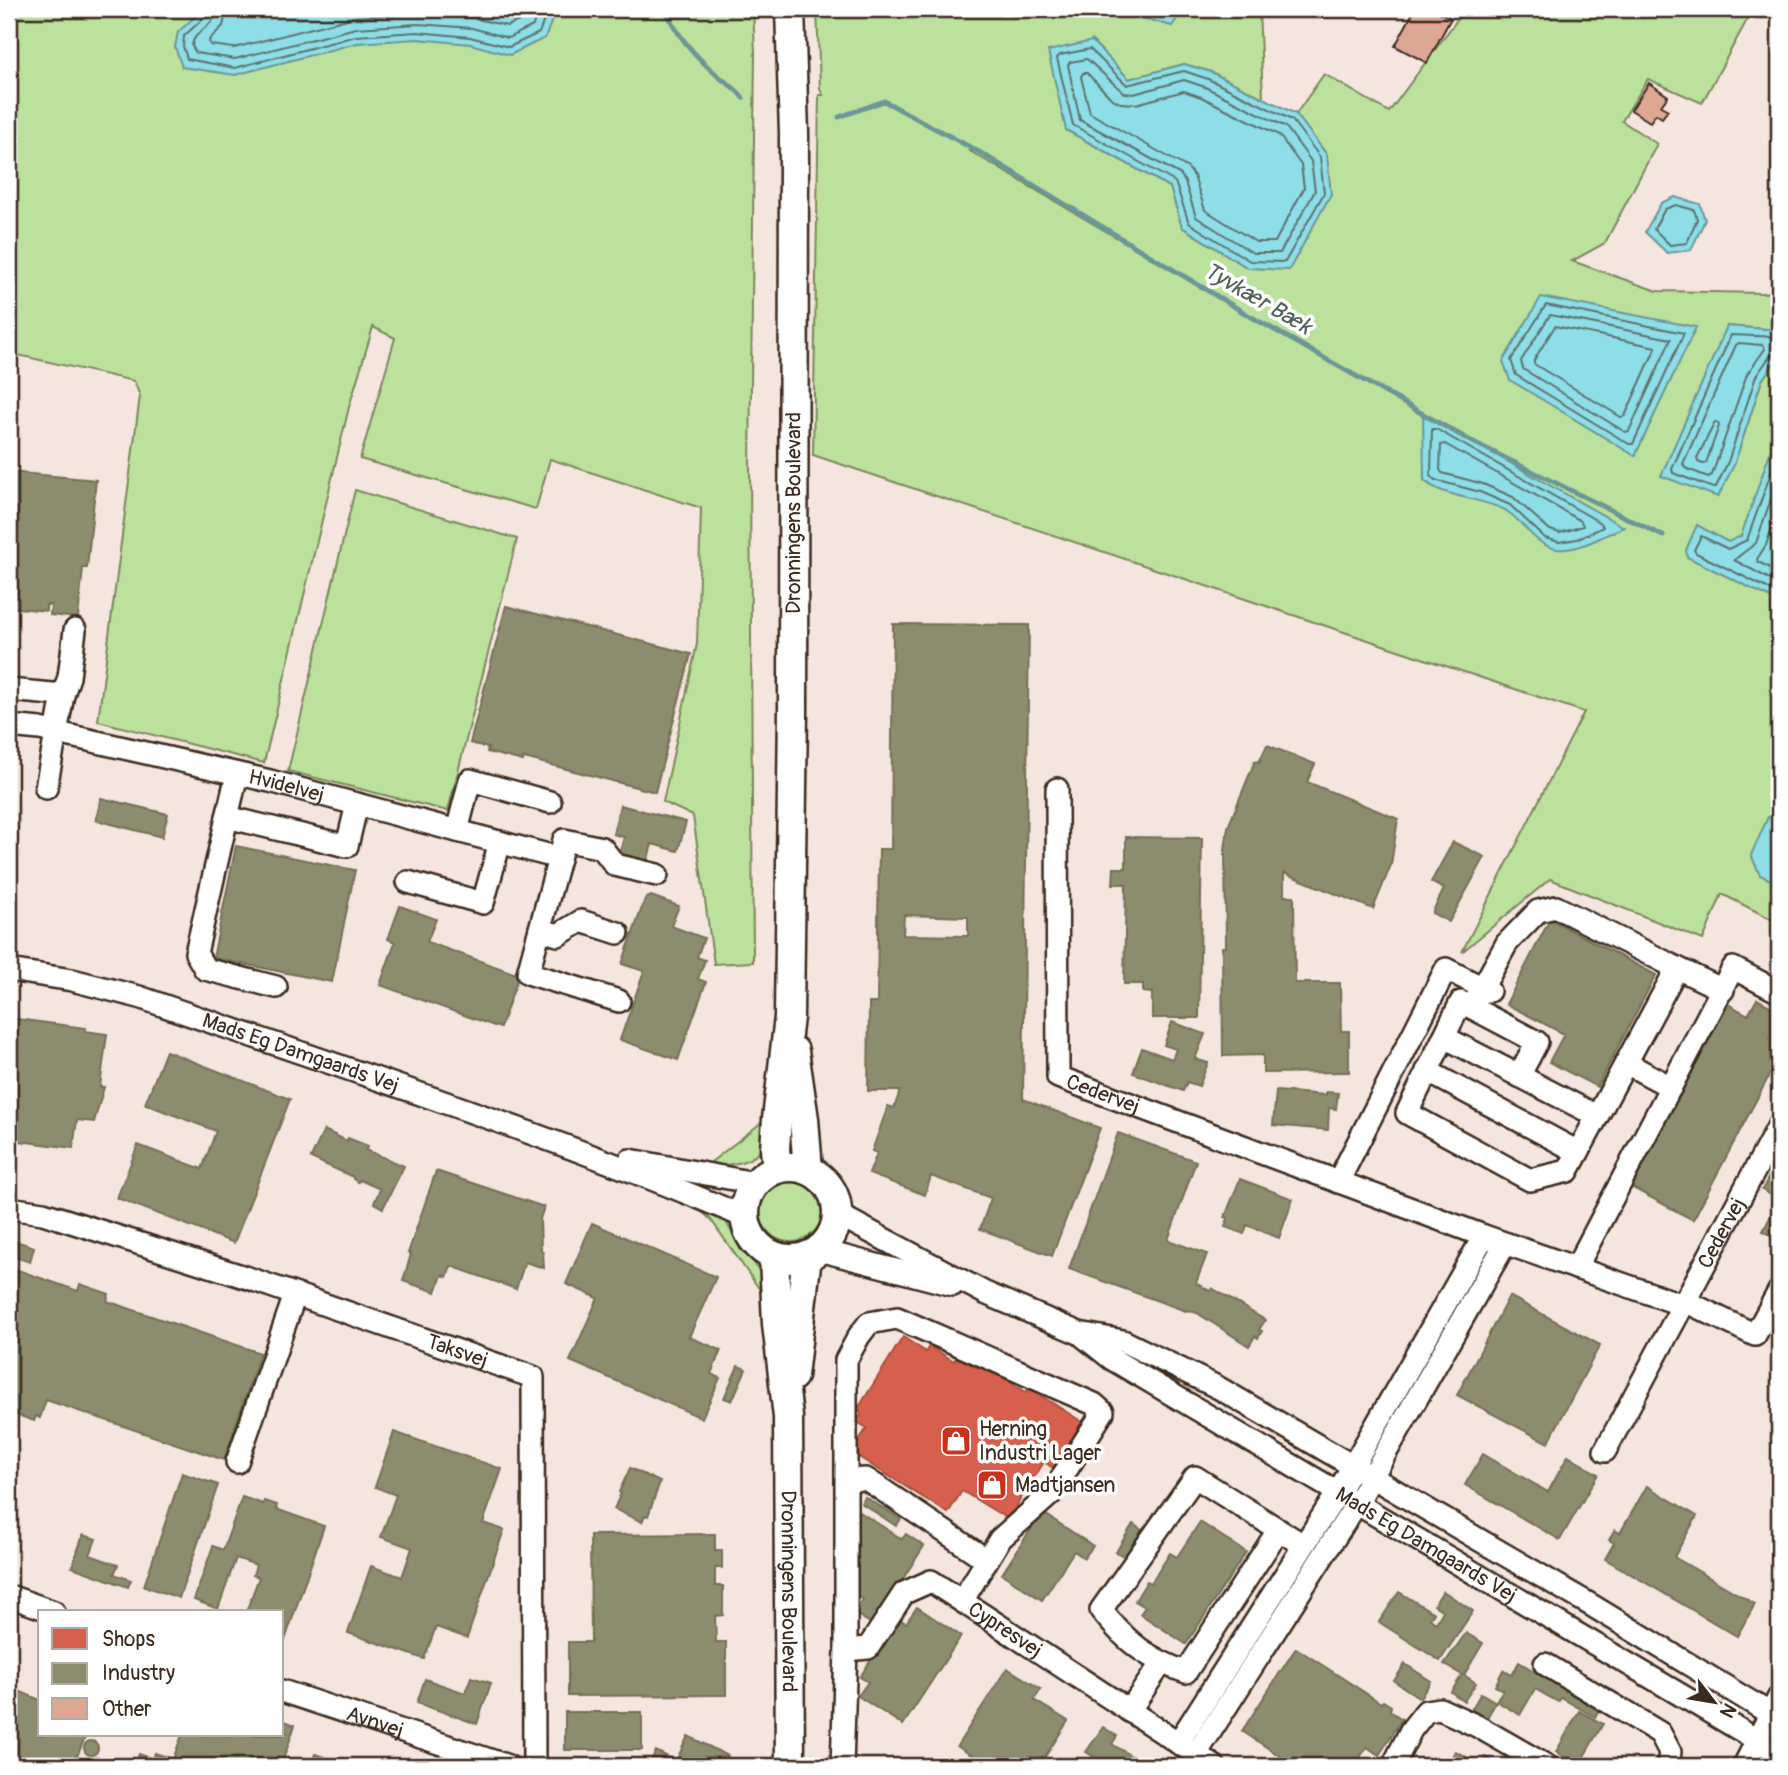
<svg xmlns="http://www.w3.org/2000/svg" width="1788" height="1775" font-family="Pangolin,sans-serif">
<rect width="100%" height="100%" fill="#f5e5df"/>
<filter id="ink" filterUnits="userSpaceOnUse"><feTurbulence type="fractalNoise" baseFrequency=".0143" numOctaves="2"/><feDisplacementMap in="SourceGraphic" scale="14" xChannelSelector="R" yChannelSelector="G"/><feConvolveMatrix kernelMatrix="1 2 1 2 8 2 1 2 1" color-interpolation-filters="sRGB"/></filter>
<g filter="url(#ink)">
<g fill="#bbe19c" stroke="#7b865d" stroke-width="2" fill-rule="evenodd">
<path d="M9,9H753L755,53L750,468L753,962L714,964L693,816L663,802L697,644L701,508L550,459L536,509L360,459L395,338L373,327L349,407L264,763L98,721L140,396L134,381L9,353Z"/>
<path d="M817,9H1259L1263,98L1211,72L1184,64L1129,79L1092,41L1066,130L1170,187L1182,227L1248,268L1327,155L1296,114L1324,74L1389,112L1465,9H1753L1702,103L1648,79L1622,121L1657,144L1605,243L1572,261L1657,291L1764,293L1779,290V330L1727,326L1734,465L1762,380L1779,356V923L1722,894L1703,940L1550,879L1462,952L1584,712L813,455L819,95H823L820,89ZM968,150L979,152L1178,273H1177Z"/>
<path d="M355,490L517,539L448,811L288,771Z"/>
<path d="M761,1123L772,1124C769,1131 768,1140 764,1146C754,1164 728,1165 710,1166L711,1162Z"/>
<circle cx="791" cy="1211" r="31"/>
<path d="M699,1209L718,1211L726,1221L740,1249L754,1263L764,1279L765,1300L760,1290L711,1220Z"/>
</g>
<g fill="#8ddee7" stroke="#6c9697" stroke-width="2">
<path d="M208,9H552L554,15L545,38L510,55L470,44L417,39L357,43L235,75L182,67L175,47L178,32L200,12Z"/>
<path d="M1120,9H1180V14L1172,26L1120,12Z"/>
<path d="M1092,41L1129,79L1184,64L1211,72L1296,114L1327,155L1331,194L1289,270L1248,268L1182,227L1170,187L1066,130L1048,51Z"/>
<path d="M1675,197L1700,204L1705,220L1691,250L1667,253L1645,232L1661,203Z"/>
<path d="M1541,297L1696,327L1635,456L1510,380L1503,361Z"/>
<path d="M1727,326L1779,330V356L1762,380L1734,465L1718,497L1661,476Z"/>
<path d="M1423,414L1624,527C1604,535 1578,552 1557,549C1533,545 1524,521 1505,510C1482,498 1440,497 1424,480Z"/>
<path d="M1774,441L1779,445V602L1687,557L1686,550L1697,525L1728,542L1741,536Z"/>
<path d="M1768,817L1779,820V884L1760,875L1751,855Z"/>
</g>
<path fill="#d6604d" stroke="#a8503f" stroke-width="2" d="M903,1337L926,1352L929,1346L954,1361L957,1356L977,1368L980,1363L1026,1392L1029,1388L1084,1423L1055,1469L1044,1462L1008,1519L962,1491L948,1513L859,1457L856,1445L867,1428L857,1422L861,1415L859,1407Z"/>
<g fill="#8c8c6e" stroke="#746f56" stroke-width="2" fill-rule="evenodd">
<path d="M9,472L96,480L87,568H83L78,618L50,615L51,605H46V611L9,607Z"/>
<path d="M506,606L691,654L655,792L524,758L523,761L487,752L488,748L470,743Z"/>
<path d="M893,624L1029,625L1023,1099L1100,1128L1052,1256L980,1229L991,1198L931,1176L925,1195L869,1174L877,1153L872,1151L888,1106L894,1108L900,1091H868L869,1003H877L879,849H891ZM904,915L968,917V936L903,935Z"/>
<path d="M1267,745L1315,764L1307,782L1398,819L1391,865L1373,909L1284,873V896H1294L1295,983H1340L1341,1031H1349V1072L1263,1073V1055L1223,1056L1222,947H1226L1225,850L1228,827L1255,761L1259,762Z"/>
<path d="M101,798L168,814L162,837L96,820Z"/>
<path d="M620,805L686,822L678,851L652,844L646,866L618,859L624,837L613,834Z"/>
<path d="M1126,837L1202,838L1199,1018H1152V993L1143,992V984H1124L1126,884H1113L1114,868H1126Z"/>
<path d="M1453,842L1485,857L1449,922L1432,913L1444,889L1431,882Z"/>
<path d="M236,846L355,870L332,982L213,958Z"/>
<path d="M651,896L679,906L671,926L704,938L697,957L705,960L698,979L706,982L678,1060L620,1040L644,971L622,964L645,899Z"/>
<path d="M400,906L436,919L427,942L519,975L500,1028L380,985L395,942L388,939Z"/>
<path d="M1550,919L1656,975L1597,1087L1549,1062L1564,1034L1506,1004Z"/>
<path d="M1757,999L1779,1011V1057L1693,1220L1631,1187L1728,1004L1748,1015Z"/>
<path d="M9,1018L86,1028L85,1031L107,1034L100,1087H104L94,1122L77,1120L73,1148L19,1141L15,1165H9Z"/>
<path d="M1172,1022L1205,1034L1195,1059L1208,1063L1199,1086L1187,1082L1183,1091L1133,1073L1142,1048L1172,1059L1176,1049L1164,1045Z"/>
<path d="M166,1051L290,1099L234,1243L117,1198L138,1145L202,1169L216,1131L145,1104Z"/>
<path d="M1276,1091L1326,1095V1092L1338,1093L1336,1109L1329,1108L1328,1130L1273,1125Z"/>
<path d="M324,1130L347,1141L348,1138L368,1146L366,1150L404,1166L383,1208L374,1203L380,1189L360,1180L358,1182L353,1179V1177L311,1158Z"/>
<path d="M1118,1133L1196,1161L1168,1240L1207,1254L1196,1283L1210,1291L1212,1288L1265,1320L1259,1330L1262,1331L1258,1338L1255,1336L1249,1346L1197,1313L1187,1310L1186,1311L1069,1269Z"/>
<path d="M1779,1157V1199L1762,1190Z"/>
<path d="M436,1171L544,1207L540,1219L541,1250L543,1252L544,1268L525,1262L516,1289L451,1266L447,1277L442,1275L436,1292L403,1281L411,1254L408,1253Z"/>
<path d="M1240,1179L1293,1199L1279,1238L1247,1225L1244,1234L1225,1227L1228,1218L1225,1217Z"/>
<path d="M1779,1200V1239L1763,1231Z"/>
<path d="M592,1223L716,1277L689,1337L721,1350L711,1374L720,1378L702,1418L570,1361L598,1298L566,1284Z"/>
<path d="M12,1240L34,1247L30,1262L9,1255Z"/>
<path d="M9,1267L78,1291L80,1284L109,1294L107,1301L260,1353L224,1460L46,1400L40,1418L36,1416L34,1421L9,1412Z"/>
<path d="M1509,1296L1600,1345L1548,1443L1457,1395Z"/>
<path d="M738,1366L746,1369L732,1401L724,1398Z"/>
<path d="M394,1432L502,1469L483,1523L504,1530L467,1638L436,1627L424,1659L348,1633L371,1566L402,1577L412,1548L381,1537L396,1495L375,1487Z"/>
<path d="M1483,1454L1548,1492L1568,1456L1598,1474L1560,1540L1465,1485Z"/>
<path d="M630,1468L660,1482L648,1516L645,1515L642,1522L614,1509L621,1493L619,1492Z"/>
<path d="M182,1473L218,1485L179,1598L144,1586Z"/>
<path d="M1647,1486L1697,1516L1674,1557L1755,1604L1737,1636L1605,1559L1614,1543L1609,1540L1615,1530L1620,1533Z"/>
<path d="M242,1497L263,1504L264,1501L277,1505L276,1509L324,1526L284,1643H282V1612H246L259,1577L253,1575L256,1565L236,1558L218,1609L194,1600L213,1546L223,1550Z"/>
<path d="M865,1497L901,1519L896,1526L861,1503Z"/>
<path d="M855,1509L902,1539L906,1534L924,1546L873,1625L854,1613L863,1599L853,1593Z"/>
<path d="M1042,1512L1093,1546L1084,1558L1074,1551L1042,1600L1002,1574Z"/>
<path d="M1200,1522L1246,1552L1186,1644L1140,1614L1145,1607L1135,1601L1147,1581L1151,1583L1170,1553L1177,1557Z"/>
<path d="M1133,1524L1142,1530L1125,1557L1116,1552Z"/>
<path d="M715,1534V1550H722V1568H715V1586H723V1615L715,1616L716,1642H726V1695L568,1696V1642H591L590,1535Z"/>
<path d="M83,1535L96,1539L90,1555L118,1565L114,1574L131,1580L128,1587L72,1567Z"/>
<path d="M1443,1591L1473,1611L1440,1661L1379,1622L1399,1592L1434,1613L1430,1619L1436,1623L1443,1611L1434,1605Z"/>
<path d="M917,1607L961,1636L903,1725L858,1696L868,1682L860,1677L898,1618L906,1623Z"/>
<path d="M1466,1633L1483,1643L1464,1675L1476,1683L1464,1701L1451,1692L1462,1675L1444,1664Z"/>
<path d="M1296,1648L1381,1703L1383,1701L1391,1706L1390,1711L1402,1719L1379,1755L1367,1747L1354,1766H1295L1242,1731Z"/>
<path d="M1519,1662L1539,1674L1543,1668L1602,1704L1595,1717L1561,1698L1558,1702L1535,1689L1520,1715L1496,1701L1503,1690L1495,1686L1503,1670L1512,1675Z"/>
<path d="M1405,1664L1431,1681L1420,1698L1394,1681Z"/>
<path d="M1007,1668L1041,1689L1034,1700L1068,1721L1039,1766H988L957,1746Z"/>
<path d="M471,1677L491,1683L477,1724L417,1703L425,1679L465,1693Z"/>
<path d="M9,1687L40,1700V1735H86L73,1766H9Z"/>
<path d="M1481,1693L1496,1702L1485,1721L1470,1712Z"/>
<path d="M1579,1711L1603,1724L1579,1765L1556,1752Z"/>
<rect x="565" y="1712" width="77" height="38"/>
<path d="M282,1720L295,1725L281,1766H135L139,1754L153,1759L155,1753L173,1759L182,1735H282Z"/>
<path d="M1103,1727L1117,1736L1112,1744L1136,1759L1131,1766H1100L1102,1762L1086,1752Z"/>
<path d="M688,1736L728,1756L722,1766H682L677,1764L675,1766H648L656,1751L676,1761Z"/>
<circle cx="91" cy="1748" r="7"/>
<path d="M1455,1751L1481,1765L1485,1757L1502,1766H1447Z"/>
<path d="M315,1754L350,1766H311Z"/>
</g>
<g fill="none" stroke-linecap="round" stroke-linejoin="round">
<g stroke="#5c726e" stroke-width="2">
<path d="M208,9L206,16L184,36L183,46L187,59L235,68L356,36L417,32L470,37L509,47L539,33L546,15V9"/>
<path d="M217,9C216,27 193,30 192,46L196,53L235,59L356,28L418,24L472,28L508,38L533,26L537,9"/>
<path d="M227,9L223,26L209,40L210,45L234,48L355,17L418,13L473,18L507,26L524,19L527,9"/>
<path d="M1090,49L1127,85L1184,71L1208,79L1292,120L1320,157L1324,193L1285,262L1250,261L1189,223L1175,182L1073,125L1057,58L1060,55Z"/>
<path d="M1087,59L1124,93L1134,94L1184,80L1205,87L1286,127L1311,161L1315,191L1280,253H1253L1196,217L1185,182L1181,175L1080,120L1068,65L1070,62Z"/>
<path d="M1083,73H1087L1111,98L1120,103L1136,104L1184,91L1201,97L1279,135L1301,165L1304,188L1275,242H1256L1205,210L1194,176L1188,168L1090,113L1081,77Z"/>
<path d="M1676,205L1694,210L1697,219L1687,243L1670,245L1654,229L1665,209Z"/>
<path d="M1546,305L1684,333L1633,444H1629L1516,375L1511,360Z"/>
<path d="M1550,315L1671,339L1629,431L1625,432L1523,369L1521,361Z"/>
<path d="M1555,326L1656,347L1625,416L1621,417L1534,364V360Z"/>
<path d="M1779,337L1731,335L1672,469L1673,473L1713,488L1716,487L1728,462L1756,376L1771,355L1779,353"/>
<path d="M1739,343L1762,345L1765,349L1747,374L1712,475L1708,477L1685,468L1683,464L1736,345Z"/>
<path d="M1715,422L1718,423L1719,426L1706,463L1703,464L1698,462L1697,458Z"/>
<path d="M1432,429H1436L1601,523L1603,527L1577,539L1559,542L1545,538L1510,505L1480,492L1435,480L1431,476Z"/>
<path d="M1441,445L1445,444L1581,521L1583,526L1560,533L1550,530L1513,497L1483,484L1442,473L1440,470Z"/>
<path d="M1779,450L1747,540L1728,549L1701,536L1694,550L1696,553L1779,594"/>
<path d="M1779,475L1756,543L1734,560L1779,584"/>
<path d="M1779,507L1766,545L1757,559L1758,562L1779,572"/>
</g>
<g stroke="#6c9697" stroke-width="5">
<path d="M665,9C676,34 697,58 718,76C726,83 737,88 743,98"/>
<path d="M839,117L884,101L979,152L1248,315L1469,440L1663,536"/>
</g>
</g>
<g fill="#dda793" stroke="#3b2a1e" stroke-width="2">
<path d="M1415,9H1433L1451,18L1427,63L1395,46Z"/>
<path d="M1649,83L1668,96L1661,106L1668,110L1662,118L1656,114L1650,122L1631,110Z"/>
</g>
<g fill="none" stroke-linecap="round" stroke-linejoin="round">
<g stroke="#3b2a1e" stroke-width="26">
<g id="minor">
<path d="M9,690L63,695L46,788"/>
<path d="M63,695L69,677L75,630"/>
<path id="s1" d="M9,726L40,729L270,781L559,858"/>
<path d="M237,774L196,953L205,969L276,987"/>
<path id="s2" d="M1057,789L1058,1077L1484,1236L1683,1305"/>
<path d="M227,817L347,846L357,804"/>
<path d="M457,831L470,780L550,802"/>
<path d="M408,882L483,903L500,842"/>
<path d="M540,929L558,935L581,921L618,933"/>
<path d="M1677,968L1723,990"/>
<path id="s3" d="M9,970L72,980L139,997C342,1068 547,1133 745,1217"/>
<path d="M619,1001L528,973L564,840L602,848L615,865L657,875"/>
<path d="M1472,1007L1507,943L1538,911L1556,907L1677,968L1568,1171L1530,1180L1407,1113L1461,1002L1537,1042L1519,1076"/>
<path d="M1444,1037L1597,1116"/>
<path d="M1626,1063L1671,1087"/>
<path d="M1427,1071L1578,1152"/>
<path d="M630,1160L755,1183"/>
<path d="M1338,1182L1446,969L1489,991"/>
<path id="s4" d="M9,1208L43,1213L248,1278L533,1377L534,1766"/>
<path d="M837,1214L985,1293L1079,1333L1123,1341L1219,1388L1591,1605L1779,1719"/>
<path d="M819,1250L953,1285"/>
<path d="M1576,1268L1733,968L1779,992"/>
<path d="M1685,1301L1755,1335L1779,1291"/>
<path id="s5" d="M1083,1336L1112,1359L1779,1753"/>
<path id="s6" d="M1605,1451L1779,1125"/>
<path d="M237,1462L295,1295"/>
<path d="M847,1480L866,1479L987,1560"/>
<path d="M1279,1529L1186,1672C1149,1660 1125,1641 1101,1610L1195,1477L1303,1545"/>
<path d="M9,1596L54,1612"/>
<path id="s7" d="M846,1650L868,1648L904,1593L931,1581L1214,1766"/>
<path d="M1545,1664L1660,1733L1670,1752L1668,1766"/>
<path id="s8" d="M282,1691L508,1766"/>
<path d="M1129,1711L1161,1664"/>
<path d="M1178,1743L1338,1492L1484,1236"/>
<path d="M1196,1754L1357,1503L1505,1244"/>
<path d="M842,1766L846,1650V1360L859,1336L869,1323L897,1318L1094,1404L1103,1412L1052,1493L1000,1539L962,1601"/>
<path d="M1393,1766L1411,1730L1426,1711L1440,1709L1477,1726L1547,1766"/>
<path d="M1744,1766L1779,1697"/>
</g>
</g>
<g stroke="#3b2a1e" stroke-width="33">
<g id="major">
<path d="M794,1051L804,1119L808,1170"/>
<circle cx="791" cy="1213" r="46"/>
<path id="s9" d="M777,1168L775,1149L777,1119L789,1017L793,711L794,133L790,9"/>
<path id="s10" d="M774,1256L777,1324L788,1417L790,1766"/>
<path d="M793,1376L807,1256"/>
</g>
</g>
<use href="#minor" stroke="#fff" stroke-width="21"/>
<use href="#major" stroke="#fff" stroke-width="28"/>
</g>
</g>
<defs>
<g id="shop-square" transform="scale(1.575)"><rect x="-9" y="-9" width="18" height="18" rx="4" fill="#c8321e" stroke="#fff"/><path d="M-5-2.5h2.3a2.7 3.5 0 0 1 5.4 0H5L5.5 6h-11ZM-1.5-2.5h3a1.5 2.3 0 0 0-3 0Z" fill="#fff"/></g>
</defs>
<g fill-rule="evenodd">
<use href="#shop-square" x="956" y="1441"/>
<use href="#shop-square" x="992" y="1485"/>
</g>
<g text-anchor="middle" stroke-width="7" stroke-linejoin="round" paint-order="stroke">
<g font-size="21" fill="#3b2a1e" stroke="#fff">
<text dy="7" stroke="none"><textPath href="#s9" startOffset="656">Dronningens Boulevard</textPath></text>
<text dy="7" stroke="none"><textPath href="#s1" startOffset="284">Hvidelvej</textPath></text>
<text dy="7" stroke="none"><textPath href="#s3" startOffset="304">Mads Eg Damgaards Vej</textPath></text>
<text dy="7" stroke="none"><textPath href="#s2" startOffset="336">Cedervej</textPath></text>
<text dy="7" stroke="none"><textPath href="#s6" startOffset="247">Cedervej</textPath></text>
<text dy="7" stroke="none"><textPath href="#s4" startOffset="471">Taksvej</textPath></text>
<text dy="7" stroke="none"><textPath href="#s5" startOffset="402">Mads Eg Damgaards Vej</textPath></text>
<text dy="7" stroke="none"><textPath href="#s10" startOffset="336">Dronningens Boulevard</textPath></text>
<text dy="7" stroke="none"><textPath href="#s7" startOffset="206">Cypresvej</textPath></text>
<text dy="7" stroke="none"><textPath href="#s8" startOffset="98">Avnvej</textPath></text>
</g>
<g font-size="21" fill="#3b2a1e" stroke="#fff" text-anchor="start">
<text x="979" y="1436">Herning<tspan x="979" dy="24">Industri Lager</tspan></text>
<text x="1015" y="1492">Madtjansen</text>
</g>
<g font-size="23" font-style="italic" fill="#54605a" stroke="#fff">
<text transform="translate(1258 298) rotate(30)" y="8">Tyvkær Bæk</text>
</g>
</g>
<rect width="1788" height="1775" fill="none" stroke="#fff" stroke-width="35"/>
<rect x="18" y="18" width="1753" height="1740" fill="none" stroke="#3b2a1e" stroke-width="2.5" filter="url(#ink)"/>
<rect x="38" y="1610" width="245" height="126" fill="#ffffff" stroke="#b1aaa5" stroke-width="2"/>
<rect x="52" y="1628" width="35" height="21" fill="#d6604d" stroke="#b1aaa5" stroke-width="2"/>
<text x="102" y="1646" font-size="21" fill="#3b2a1e">Shops</text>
<rect x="52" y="1663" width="35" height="21" fill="#8c8c6e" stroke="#b1aaa5" stroke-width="2"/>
<text x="102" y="1680" font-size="21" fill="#3b2a1e">Industry</text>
<rect x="52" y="1698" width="35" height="21" fill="#dda793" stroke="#b1aaa5" stroke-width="2"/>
<text x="102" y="1716" font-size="21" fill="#3b2a1e">Other</text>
<g transform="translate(1714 1702) rotate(121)" stroke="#ffffff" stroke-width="5" paint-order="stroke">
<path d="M0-5L12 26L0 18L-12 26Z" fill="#3b2a1e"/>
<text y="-10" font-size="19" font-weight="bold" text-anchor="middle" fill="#3b2a1e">N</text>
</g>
</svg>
